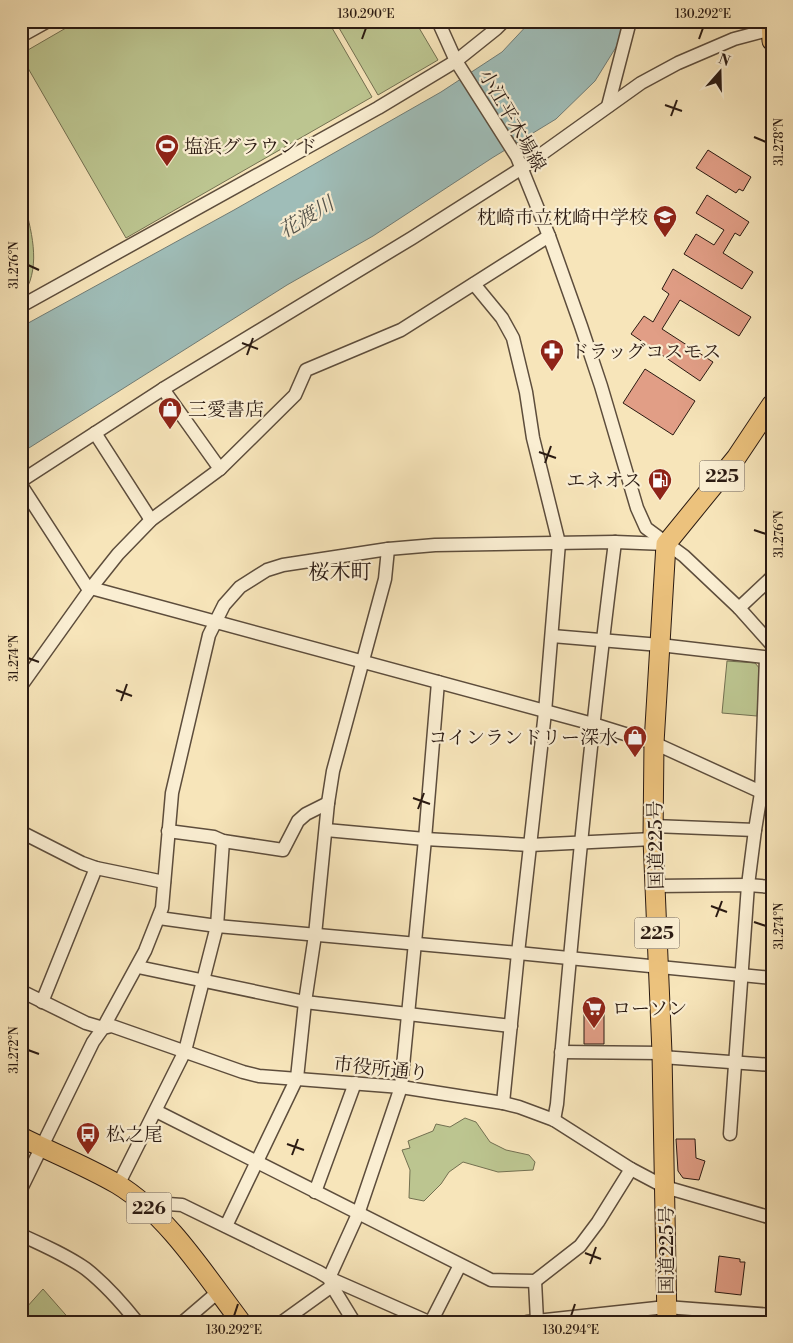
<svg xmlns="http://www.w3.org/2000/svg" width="793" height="1343" font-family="'Libre Bodoni','Noto Serif JP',serif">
<rect width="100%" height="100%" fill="#f7e5ba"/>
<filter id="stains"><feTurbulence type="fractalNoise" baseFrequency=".004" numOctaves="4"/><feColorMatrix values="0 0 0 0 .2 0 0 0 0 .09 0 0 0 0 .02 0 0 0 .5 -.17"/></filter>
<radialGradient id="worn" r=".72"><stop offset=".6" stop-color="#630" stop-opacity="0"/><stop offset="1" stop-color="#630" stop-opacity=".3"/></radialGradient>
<g fill="#bcc590" stroke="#737051">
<path d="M78,21H328L372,97L126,238L21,56V54Z"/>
<path d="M335,21H415L438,60L378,95Z"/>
<path d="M21,188C27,218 40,251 30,281C28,287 24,293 21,299Z"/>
<path d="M727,661L755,663L761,670L757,716L722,713Z"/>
<path d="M465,1118L476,1122L490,1142L506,1150L529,1155L535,1162L533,1170L498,1172L463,1162L449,1172L441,1184L424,1201L409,1198L410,1170L402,1150L410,1148L408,1141L433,1131L436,1124L450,1127Z"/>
<path d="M43,1289L72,1322H21L26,1308Z"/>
</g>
<path fill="#9fbdb8" stroke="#707c76" d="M531,21H624L618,44L595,81L556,119L492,158L373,236L287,285L21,453V327L234,210L441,92L502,52Z"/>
<g fill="#e19e86" stroke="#2a1a12">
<path d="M708,150L751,177L743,191L739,189L736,193L696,168Z"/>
<path d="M707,195L749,222L740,236L735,233L723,253L753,272L742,289L684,254L696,234L714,245L724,230L696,213Z"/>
<path d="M673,269L751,317L739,336L680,300L662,329L713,362L700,381L631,334L644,316L653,322L669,294L662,289Z"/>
<path d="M645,369L695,401L673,435L623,403Z"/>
<path d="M584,1011L604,1012V1044H584Z"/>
<path d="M676,1139H695L696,1158L705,1161L699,1180L683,1178L678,1171Z"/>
<path d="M719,1256L740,1259V1262H745L741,1295L715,1292Z"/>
</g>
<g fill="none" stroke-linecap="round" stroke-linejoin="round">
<g stroke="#5d4d3c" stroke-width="15">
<g id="minor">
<path d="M438,21L456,61L517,157L549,236L581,326L601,386L637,508L646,528L684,556L739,608L772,645"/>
<path d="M21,36L48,21"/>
<path d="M608,106L630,21"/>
<path d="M474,284L502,318L513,338L526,392L533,438L559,543L545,712L518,953L503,1103"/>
<path d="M21,306L378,108L456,61L496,29L504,21"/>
<path d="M163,389L220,469"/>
<path d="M95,433L151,520"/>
<path d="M21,481L163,389L412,238L522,168L641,83L678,63L734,39L772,29"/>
<path d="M21,485L89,590"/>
<path d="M91,588L593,724L654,743L772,797"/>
<path d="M739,608L772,577"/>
<path d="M552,636L660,645L772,658"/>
<path d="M21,686L91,588L118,554L151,520L220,469L295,395L306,370L401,330L549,236"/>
<path d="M653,826L755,830"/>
<path d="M326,830L425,839L530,845L653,839"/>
<path d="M168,831L214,837L223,841L283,850L298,821L306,814L328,803"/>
<path d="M21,832L82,863L96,868L164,882"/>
<path d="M655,886L748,885L772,887"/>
<path d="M159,918L217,926L518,953L772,978"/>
<path d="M138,967L305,1002L511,1026"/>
<path d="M21,991L86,1023L103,1028L145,951L162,908L172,793L209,635L224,605L240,587L267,570L283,565L388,549L435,545L615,542L666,544"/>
<path d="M42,1002L96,868"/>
<path d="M561,1052L662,1053"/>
<path d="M662,1057L772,1065"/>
<path d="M156,1111L491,1280L535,1281L580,1246L598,1222L631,1169"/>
<path d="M554,1120L557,1104C573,916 591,729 615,542"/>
<path d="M730,1134L748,885L755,830L761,793L766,658"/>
<path d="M118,1185L185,1051L217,926L223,841"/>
<path d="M21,1189L93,1042L103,1028L112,1026L243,1072L259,1076L401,1087L503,1103L519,1107L554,1120L631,1169L665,1187L772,1218"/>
<path d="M315,1192L355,1083"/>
<path d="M149,1209L168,1204L182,1205L319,1272L329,1278L332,1286L354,1322"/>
<path d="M226,1226L297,1078L305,1002L315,935L328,803L333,771L385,579L388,549"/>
<path d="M21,1235C43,1245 66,1255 86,1269C105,1284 122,1303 137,1322"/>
<path d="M535,1281L537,1321"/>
<path d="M183,1322L218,1292"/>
<path d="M282,1322L332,1286"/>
<path d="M429,1322L329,1278L358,1214L401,1087L425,839L438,682"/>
<path d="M431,1322L460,1265"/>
<path d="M527,1322L666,1307L772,1315"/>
</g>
</g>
<g stroke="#2a1a12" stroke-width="21">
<g id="highway">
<path d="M771,21L772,41"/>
<path d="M21,1137C53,1153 86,1166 117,1184C167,1214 206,1276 241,1322"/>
<path d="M667,1322L662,1053L653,839L654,743L666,544L736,458L772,404"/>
</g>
</g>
<use href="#minor" stroke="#faeed2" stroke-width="12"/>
<use href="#highway" stroke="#ecc27d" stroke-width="19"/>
</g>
<path fill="none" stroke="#2a1a12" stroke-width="2" d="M362,39L366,28M699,39L703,28M665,105L682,111M671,116L677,100M754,137L766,142M28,265L39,270M242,343L258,349M247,355L253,338M539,452L556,458M545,463L551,446M754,530L766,534M28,658L39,662M116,690L132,696M121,701L127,684M413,798L430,804M418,809L424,793M711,906L727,912M716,917L722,901M754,922L766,926M28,1050L39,1054M287,1144L304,1150M292,1155L298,1139M585,1253L601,1259M590,1264L596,1247M234,1316L238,1304M571,1316L575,1304"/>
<defs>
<g id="stadium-pin" transform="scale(1.25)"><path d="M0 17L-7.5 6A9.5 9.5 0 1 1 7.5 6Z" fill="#8f2418" stroke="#faeed2"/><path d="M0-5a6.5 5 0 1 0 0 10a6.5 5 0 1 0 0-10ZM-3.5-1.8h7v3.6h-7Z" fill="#fff"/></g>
<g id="school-pin" transform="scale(1.25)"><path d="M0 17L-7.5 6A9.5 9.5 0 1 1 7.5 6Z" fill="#8f2418" stroke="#faeed2"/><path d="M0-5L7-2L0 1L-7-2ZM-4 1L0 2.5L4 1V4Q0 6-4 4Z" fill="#fff"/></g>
<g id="pharmacy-pin" transform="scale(1.25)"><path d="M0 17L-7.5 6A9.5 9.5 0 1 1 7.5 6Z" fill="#8f2418" stroke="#faeed2"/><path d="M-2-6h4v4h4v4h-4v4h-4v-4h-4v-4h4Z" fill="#fff"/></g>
<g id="shop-pin" transform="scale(1.25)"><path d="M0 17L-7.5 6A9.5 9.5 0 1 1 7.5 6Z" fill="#8f2418" stroke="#faeed2"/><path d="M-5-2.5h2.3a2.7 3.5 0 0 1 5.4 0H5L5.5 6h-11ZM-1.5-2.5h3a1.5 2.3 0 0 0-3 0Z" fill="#fff"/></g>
<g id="fuel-pin" transform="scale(1.25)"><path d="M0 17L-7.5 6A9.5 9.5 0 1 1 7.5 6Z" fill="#8f2418" stroke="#faeed2"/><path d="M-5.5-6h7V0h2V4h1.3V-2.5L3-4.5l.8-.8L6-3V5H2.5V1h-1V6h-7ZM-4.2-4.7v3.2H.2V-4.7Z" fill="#fff"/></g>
<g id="supermarket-pin" transform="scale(1.25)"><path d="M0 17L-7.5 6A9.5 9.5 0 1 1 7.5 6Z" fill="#8f2418" stroke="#faeed2"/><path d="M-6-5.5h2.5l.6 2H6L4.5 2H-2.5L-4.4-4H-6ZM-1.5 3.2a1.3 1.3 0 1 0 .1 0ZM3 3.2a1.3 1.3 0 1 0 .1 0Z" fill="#fff"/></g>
<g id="bus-pin" transform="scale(1.25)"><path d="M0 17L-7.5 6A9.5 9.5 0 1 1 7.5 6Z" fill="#8f2418" stroke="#faeed2"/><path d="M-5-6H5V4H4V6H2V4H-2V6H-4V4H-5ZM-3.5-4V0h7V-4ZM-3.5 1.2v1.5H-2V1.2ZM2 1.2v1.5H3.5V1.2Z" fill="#fff"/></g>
</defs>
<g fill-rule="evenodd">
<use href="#stadium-pin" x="167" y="146"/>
<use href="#school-pin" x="665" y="217"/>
<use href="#pharmacy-pin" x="552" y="351"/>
<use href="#shop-pin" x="170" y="409"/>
<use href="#fuel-pin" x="660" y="480"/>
<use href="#shop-pin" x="635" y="737"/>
<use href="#supermarket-pin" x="594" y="1008"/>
<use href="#bus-pin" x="88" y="1134"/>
</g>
<g text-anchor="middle" stroke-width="4.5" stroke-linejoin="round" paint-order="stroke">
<g fill="#faeed2" stroke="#685a4c" stroke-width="1">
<rect x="699.5" y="460.5" width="45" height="31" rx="4"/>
<rect x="634.5" y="917.5" width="45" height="31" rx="4"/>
<rect x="126.5" y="1192.5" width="45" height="31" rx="4"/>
</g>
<g font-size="18" font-weight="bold" fill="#2a1a12">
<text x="722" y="482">225</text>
<text x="657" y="939">225</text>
<text x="149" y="1214">226</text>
</g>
<g font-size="19" fill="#2a1a12" stroke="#faeed2">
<text transform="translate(513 120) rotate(60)" y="7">小江平木場線</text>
<text transform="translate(655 845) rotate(-91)" y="7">国道225号</text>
<text transform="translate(381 1068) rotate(6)" y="7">市役所通り</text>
<text transform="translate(666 1250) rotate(-90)" y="7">国道225号</text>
</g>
<g font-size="19" fill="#2a1a12" stroke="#faeed2" text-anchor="start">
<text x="184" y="153">塩浜グラウンド</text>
<text x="648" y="224" text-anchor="end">枕崎市立枕崎中学校</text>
<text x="570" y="358">ドラッグコスモス</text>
<text x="188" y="416">三愛書店</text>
<text x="642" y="487" text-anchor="end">エネオス</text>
<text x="618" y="744" text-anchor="end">コインランドリー深水</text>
<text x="612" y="1015">ローソン</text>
<text x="106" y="1141">松之尾</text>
</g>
<g font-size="20" font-style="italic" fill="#53534c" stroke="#faeed2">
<text transform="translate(306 217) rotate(-31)" y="7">花渡川</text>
</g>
<g font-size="21" fill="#2a1a12" stroke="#faeed2">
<text x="340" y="579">桜木町</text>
</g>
</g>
<rect width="793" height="1343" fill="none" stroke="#f7e5ba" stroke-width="55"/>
<g transform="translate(720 72) rotate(20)" stroke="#faeed2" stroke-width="4" paint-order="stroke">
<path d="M0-4L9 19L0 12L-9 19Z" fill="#2a1a12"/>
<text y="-8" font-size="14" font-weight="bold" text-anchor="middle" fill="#2a1a12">N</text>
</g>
<rect x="28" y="28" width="738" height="1288" fill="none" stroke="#2a1a12" stroke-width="2"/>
<g font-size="12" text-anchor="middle" fill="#2a1a12">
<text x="366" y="18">130.290°E</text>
<text x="703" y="18">130.292°E</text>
<text transform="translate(779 142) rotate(-90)" y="4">31.278°N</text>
<text transform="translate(14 265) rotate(-90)" y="4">31.276°N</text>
<text transform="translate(779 534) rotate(-90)" y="4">31.276°N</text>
<text transform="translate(14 658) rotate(-90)" y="4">31.274°N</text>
<text transform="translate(779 926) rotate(-90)" y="4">31.274°N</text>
<text transform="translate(14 1050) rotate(-90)" y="4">31.272°N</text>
<text x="234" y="1334">130.292°E</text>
<text x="571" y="1334">130.294°E</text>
</g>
<rect width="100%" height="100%" filter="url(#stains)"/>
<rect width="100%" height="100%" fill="url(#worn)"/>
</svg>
